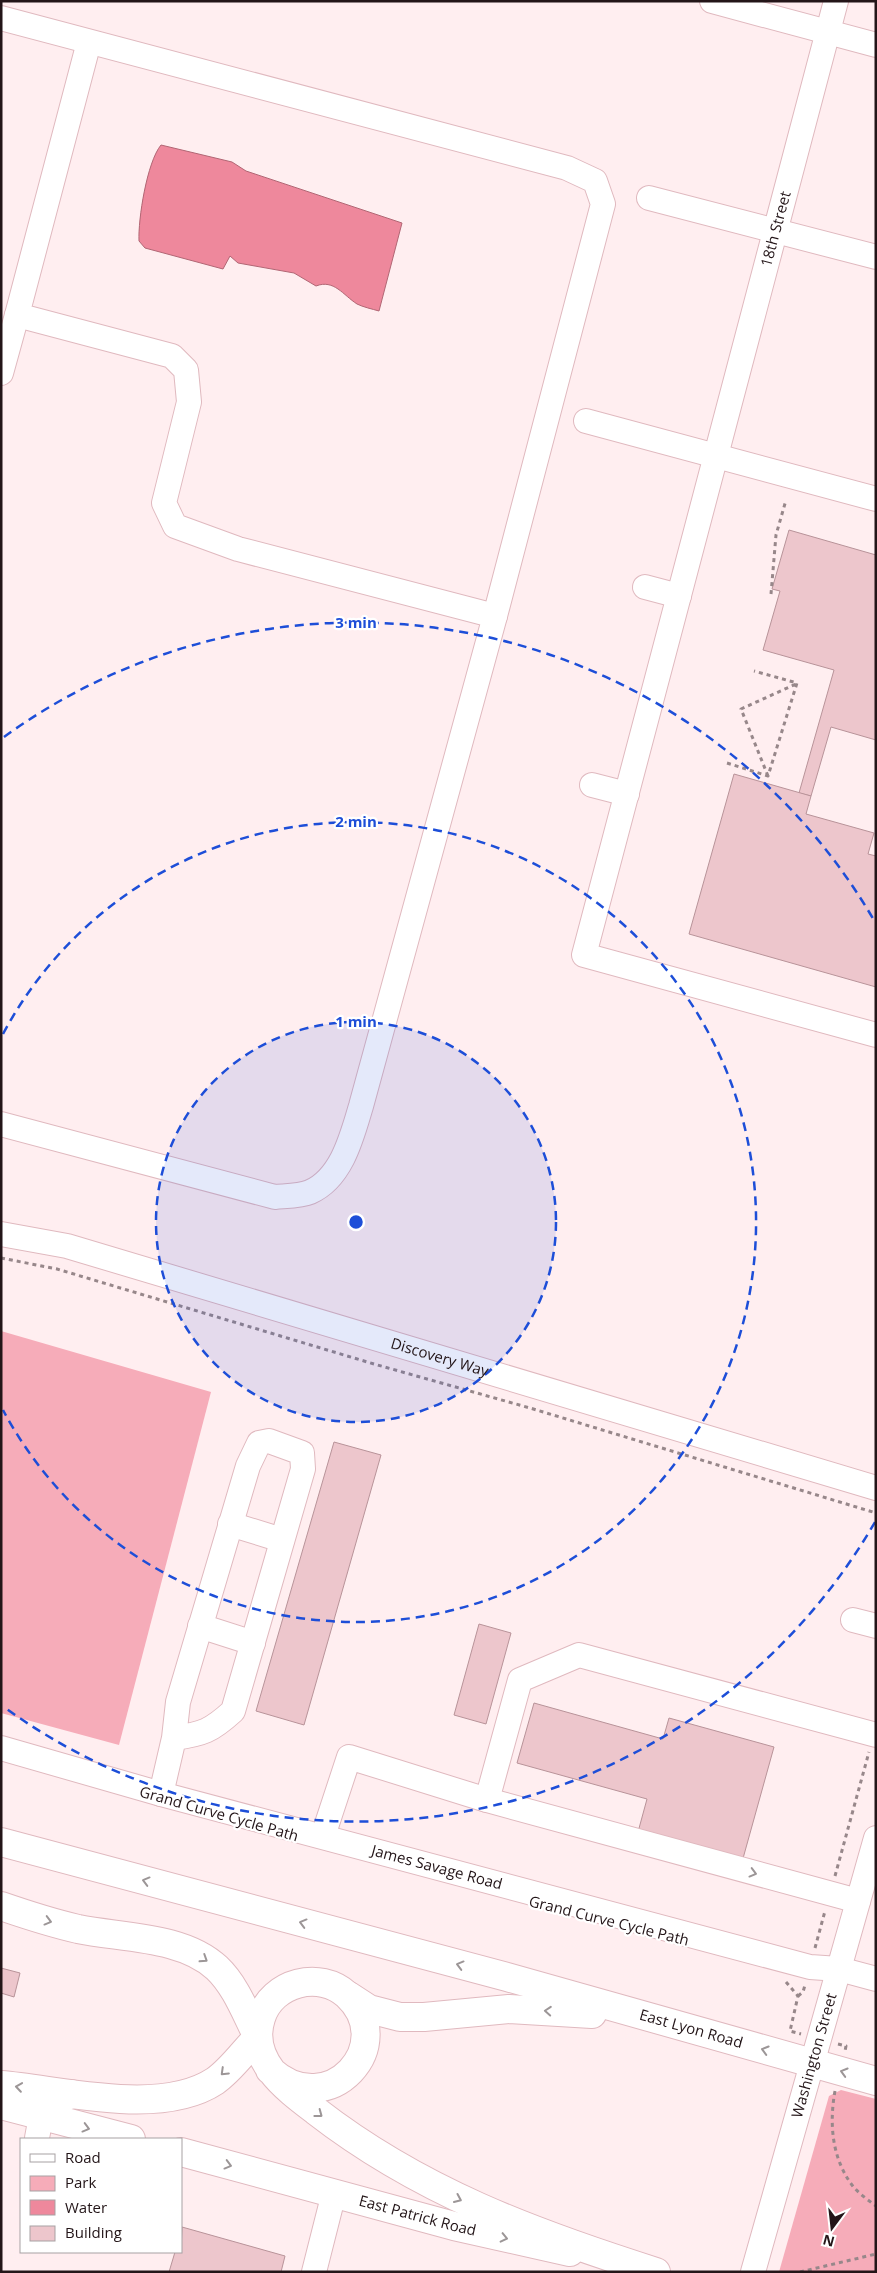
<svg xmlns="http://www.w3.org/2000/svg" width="877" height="2273" font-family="'Open Sans',sans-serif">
<rect width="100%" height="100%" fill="#ffeef0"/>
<g fill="#f6acb9">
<path d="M1,1331L211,1392L119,1745L1,1713Z"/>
<path d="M841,2090L876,2099V2272H779L829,2096Z"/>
</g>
<path fill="#ee889c" stroke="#b16674" d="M161,145L232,162L246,171L402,223L379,311C372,309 363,307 357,304C343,295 334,279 316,286L294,273L238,263L230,256L223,269L145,248L139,241C138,219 147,162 161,145Z"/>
<g fill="#edc6cc" stroke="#b89399">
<path d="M789,530L876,555V740L831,727L811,796L799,793L834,670L763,650L780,591L772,589Z"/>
<path d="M734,774L811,796L806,814L874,833L868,854L876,856V987L689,934Z"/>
<path d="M334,1442L381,1455L304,1725L256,1711Z"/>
<path d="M479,1624L511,1633L486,1724L454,1715Z"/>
<path d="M534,1703L663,1739L669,1718L774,1747L742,1862L638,1832L647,1799L517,1763Z"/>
<path d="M1,1968L20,1973L14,1997L1,1993Z"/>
<path d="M182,2227L285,2256L281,2272H169L175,2252H181Z"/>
</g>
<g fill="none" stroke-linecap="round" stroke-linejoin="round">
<g stroke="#e0b9bf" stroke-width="26">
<g id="minor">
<path d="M712,1L876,45"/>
<path d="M836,1L584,955L876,1035"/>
<path d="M1,18L567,168L595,181L603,204L495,616L361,1106C352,1136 342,1178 310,1192C301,1196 285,1196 275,1197L1,1124"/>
<path d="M89,42L17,315L172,356L186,370L189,402L164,503L175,526L238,549L495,616"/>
<path d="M649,198L876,257"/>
<path d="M1,373L17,315"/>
<path d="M586,421L876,499"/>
<path d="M645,587L679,596"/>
<path d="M592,785L627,794"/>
<path id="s1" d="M1,1234L67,1246L876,1488"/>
<path d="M230,1524L282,1540"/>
<path d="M853,1620L876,1626"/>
<path d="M200,1626L253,1643"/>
<path id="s2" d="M1,1748L161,1794L810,1967L839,1969L876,1979"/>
<path d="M161,1794L174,1738C203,1734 211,1731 233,1711L303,1469L302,1453L269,1441L259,1443L248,1466L178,1702L174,1738"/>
<path d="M487,1800L520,1680L579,1655L876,1735"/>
<path d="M323,1836L349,1757L487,1800L858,1901"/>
<path d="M37,2138L41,2116"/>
<path d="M314,2272L334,2193"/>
<path id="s3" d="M753,2272L876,1838"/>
</g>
</g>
<g stroke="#e0b9bf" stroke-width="30">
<g id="major">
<path d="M1,2105L131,2139"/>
<path id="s4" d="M181,2152L454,2226L570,2252"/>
</g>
</g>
<g stroke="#e0b9bf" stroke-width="30">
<g id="highway">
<path id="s5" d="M1,1842L507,1977L876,2081"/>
<path d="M1,1906C27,1915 52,1923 78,1929C122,1938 183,1936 217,1968C236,1986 246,2014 258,2037"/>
<path d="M349,1996L369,2009L400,2017H424L509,2009L592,2014"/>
<path d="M270,2070C329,2124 400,2044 347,1995C320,1970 272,1982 261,2018C247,2060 287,2089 316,2111C419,2191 533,2233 656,2272"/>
<path d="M1,2085C62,2090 161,2117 215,2081C231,2070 244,2051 258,2037"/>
<path d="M41,2116L52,2102L71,2094"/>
</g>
</g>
<g stroke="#97878a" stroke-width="3" stroke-dasharray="4 4" stroke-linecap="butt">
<path d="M771,594L776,535L786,500"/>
<path d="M727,763L768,776L797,683L754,671"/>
<path d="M768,776L741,709L796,684"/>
<path d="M1,1258L57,1269L374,1364L530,1408L876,1513"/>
<path d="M835,1876L869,1752"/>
<path d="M815,1948L825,1911"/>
<path d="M786,1982L798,1996L790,2031L801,2034"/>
<path d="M798,1996L803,1992L805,1985"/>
<path d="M838,2044L846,2046L845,2051"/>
<path d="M835,2091C829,2124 832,2158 852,2185C858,2193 868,2200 876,2206"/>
<path d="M800,2272L876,2254"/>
</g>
<use href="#minor" stroke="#fff" stroke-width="24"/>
<use href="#major" stroke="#fff" stroke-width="28"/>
<use href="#highway" stroke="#fff" stroke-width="28"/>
</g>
<defs><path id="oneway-chevron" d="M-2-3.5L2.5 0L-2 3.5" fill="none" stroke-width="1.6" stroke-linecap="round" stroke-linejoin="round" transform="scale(1.25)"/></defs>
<g stroke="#9c9697">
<use href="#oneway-chevron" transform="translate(753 1873) rotate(15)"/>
<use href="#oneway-chevron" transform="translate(146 1881) rotate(-165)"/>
<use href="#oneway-chevron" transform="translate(48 1921) rotate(15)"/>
<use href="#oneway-chevron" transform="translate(303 1923) rotate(-165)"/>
<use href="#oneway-chevron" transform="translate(204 1959) rotate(33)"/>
<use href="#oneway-chevron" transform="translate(460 1965) rotate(-165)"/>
<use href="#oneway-chevron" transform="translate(548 2011) rotate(-176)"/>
<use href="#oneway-chevron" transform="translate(765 2050) rotate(-164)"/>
<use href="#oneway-chevron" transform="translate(224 2072) rotate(136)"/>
<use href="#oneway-chevron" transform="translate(844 2072) rotate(-164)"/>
<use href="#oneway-chevron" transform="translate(19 2087) rotate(-172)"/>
<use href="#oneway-chevron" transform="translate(319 2114) rotate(37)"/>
<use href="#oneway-chevron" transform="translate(86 2128) rotate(15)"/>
<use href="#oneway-chevron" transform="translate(228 2165) rotate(15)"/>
<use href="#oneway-chevron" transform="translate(458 2199) rotate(24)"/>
<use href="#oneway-chevron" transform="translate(504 2238) rotate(13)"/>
</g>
<circle cx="356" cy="1222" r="200" fill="#1d4ed8" fill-opacity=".12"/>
<g fill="none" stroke="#1d4ed8" stroke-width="2.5" stroke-dasharray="9 6">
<circle cx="356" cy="1222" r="200"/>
<path d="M3 1034A400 400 0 1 1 3 1410"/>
<path d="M875 1522A599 599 0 0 1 4 1707M4 737A599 599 0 0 1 875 922"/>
</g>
<g text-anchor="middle" stroke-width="4.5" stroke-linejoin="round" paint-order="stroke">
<g font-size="15" fill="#231518" stroke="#fff">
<text transform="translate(776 229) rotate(-75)" y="5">18th Street</text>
<text dy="5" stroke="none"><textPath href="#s1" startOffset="456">Discovery Way</textPath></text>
<text transform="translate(219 1814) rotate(16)" y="5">Grand Curve Cycle Path</text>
<text dy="5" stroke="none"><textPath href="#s2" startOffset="452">James Savage Road</textPath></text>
<text transform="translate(609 1921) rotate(14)" y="5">Grand Curve Cycle Path</text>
<text dy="5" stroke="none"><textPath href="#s5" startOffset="715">East Lyon Road</textPath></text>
<text dy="5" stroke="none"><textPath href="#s3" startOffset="225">Washington Street</textPath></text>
<text dy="5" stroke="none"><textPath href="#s4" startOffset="245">East Patrick Road</textPath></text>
</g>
</g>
<circle cx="356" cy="1222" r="8" fill="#1d4ed8" stroke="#fff" stroke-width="2.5"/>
<g font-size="15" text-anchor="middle" font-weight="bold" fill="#1d4ed8" stroke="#fff" stroke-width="4.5" stroke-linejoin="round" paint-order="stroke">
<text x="356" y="628">3 min</text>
<text x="356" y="827">2 min</text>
<text x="356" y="1027">1 min</text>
</g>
<rect width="877" height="2273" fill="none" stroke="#231518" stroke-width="5"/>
<rect x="20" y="2138" width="162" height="115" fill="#ffffff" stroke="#a7a1a3"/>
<rect x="30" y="2154" width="25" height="8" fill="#ffffff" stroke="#a7a1a3"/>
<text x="65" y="2163" font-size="15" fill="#231518">Road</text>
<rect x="30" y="2176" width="25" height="15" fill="#f6acb9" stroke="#a7a1a3"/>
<text x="65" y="2188" font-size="15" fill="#231518">Park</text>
<rect x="30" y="2200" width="25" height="15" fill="#ee889c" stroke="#a7a1a3"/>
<text x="65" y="2213" font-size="15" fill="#231518">Water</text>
<rect x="30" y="2226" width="25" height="15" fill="#edc6cc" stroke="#a7a1a3"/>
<text x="65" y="2238" font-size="15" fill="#231518">Building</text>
<g transform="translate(832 2228) rotate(195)" stroke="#ffffff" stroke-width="4" paint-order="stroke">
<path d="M0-4L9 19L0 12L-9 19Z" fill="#231518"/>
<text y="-8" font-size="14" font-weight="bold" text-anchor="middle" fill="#231518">N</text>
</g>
</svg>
